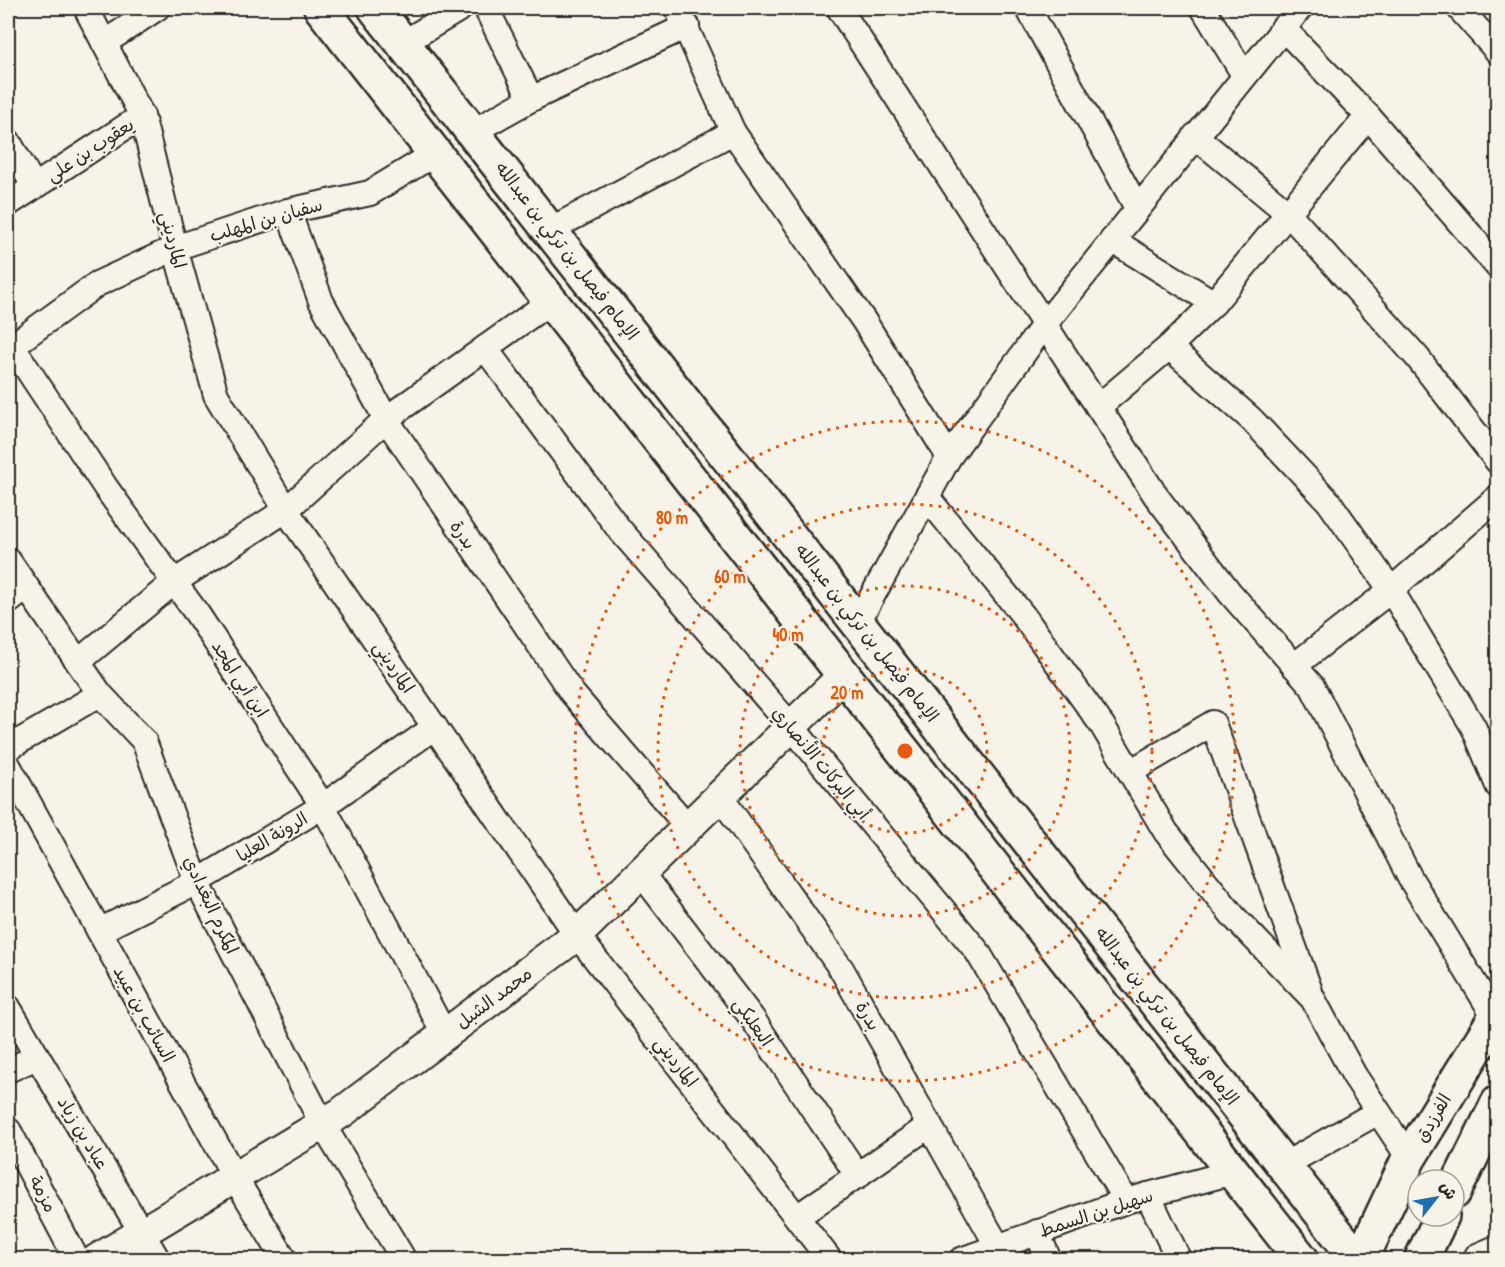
<svg xmlns="http://www.w3.org/2000/svg" width="1505" height="1267" font-family="'Patrick Hand','Playpen Sans Arabic',sans-serif">
<rect width="100%" height="100%" fill="#f7f3e8"/>
<filter id="ink" filterUnits="userSpaceOnUse"><feTurbulence type="fractalNoise" baseFrequency=".0167" numOctaves="2"/><feDisplacementMap in="SourceGraphic" scale="12" xChannelSelector="R" yChannelSelector="G"/><feConvolveMatrix kernelMatrix="1 2 1 2 8 2 1 2 1" color-interpolation-filters="sRGB"/></filter>
<g filter="url(#ink)">
<g fill="none" stroke-linecap="round" stroke-linejoin="round">
<g stroke="#2b2b2b" stroke-width="28">
<g id="minor">
<path d="M86,8L142,116L175,248L216,395L286,510L577,935L830,1260"/>
<path d="M486,8L531,99"/>
<path d="M677,8L733,132L864,321L949,457"/>
<path d="M839,8L1156,496L1230,593L1312,686L1410,878L1495,1017"/>
<path d="M1028,8L1137,208"/>
<path d="M1203,8L1244,75"/>
<path d="M1459,8L1498,52"/>
<path d="M1283,28L1368,116L1498,267"/>
<path d="M104,43L157,8"/>
<path d="M403,43L461,8"/>
<path d="M472,132L531,99L687,26"/>
<path d="M1195,136L1288,213L1417,357L1498,462"/>
<path d="M8,141L34,186"/>
<path d="M8,204L142,116"/>
<path d="M288,211L321,301L386,419L572,693L688,827"/>
<path d="M550,230L733,132"/>
<path d="M1112,240L1214,303"/>
<path d="M8,340L106,488L198,615L323,806L445,1035"/>
<path d="M1169,347L1251,419L1329,502L1391,590L1474,728L1498,786"/>
<path d="M485,348L619,529L791,726L977,951L1126,1201"/>
<path d="M8,349L97,284L175,248L288,211L370,193L436,153"/>
<path d="M1098,407L1169,347L1214,303L1368,116"/>
<path d="M927,497L1022,614L1102,725L1166,832L1234,917L1313,999L1354,1075L1409,1158"/>
<path d="M8,560L100,694L144,741L197,882L323,1125L404,1260"/>
<path d="M8,602L26,588"/>
<path d="M858,622L949,457L1044,325L1300,8"/>
<path d="M78,662L174,582L286,510L386,419L551,301"/>
<path d="M1294,666L1391,590L1498,497"/>
<path d="M8,748L100,694"/>
<path d="M8,765L235,1178L285,1260"/>
<path d="M1130,772L1213,723L1310,991"/>
<path d="M720,796L842,970L998,1247"/>
<path d="M641,873L752,1018L858,1176"/>
<path d="M99,931L197,882L323,806L435,727"/>
<path d="M8,1007L158,1260"/>
<path d="M8,1070L37,1057"/>
<path d="M8,1131H9L77,1260"/>
<path d="M1284,1165L1378,1112"/>
<path d="M1148,1195L1179,1260"/>
<path d="M797,1217L930,1125"/>
<path d="M1037,1232L1049,1260"/>
<path d="M961,1260L1126,1201L1233,1172"/>
<path d="M1479,1260L1477,1256L1498,1247"/>
</g>
</g>
<g stroke="#2b2b2b" stroke-width="34">
<path id="tertiary" d="M96,1260L341,1113L577,935L844,675"/>
</g>
<g stroke="#2b2b2b" stroke-width="38">
<g id="secondary">
<path d="M321,8L1302,1260"/>
<path d="M375,8L1358,1260"/>
<path d="M1454,1192L1498,1103"/>
<path d="M1361,1260L1409,1158L1498,1013"/>
<path d="M1421,1260L1442,1216"/>
</g>
</g>
<use href="#minor" stroke="#f7f3e8" stroke-width="24"/>
<use href="#tertiary" stroke="#f7f3e8" stroke-width="30"/>
<use href="#secondary" stroke="#f7f3e8" stroke-width="33"/>
</g>
</g>
<g fill="none" stroke="#e8590c" stroke-width="3" stroke-dasharray="3 6">
<circle cx="905" cy="751" r="82"/>
<circle cx="905" cy="751" r="165"/>
<circle cx="905" cy="751" r="247"/>
<circle cx="905" cy="751" r="330"/>
</g>
<g text-anchor="middle" stroke-width="4.5" stroke-linejoin="round" paint-order="stroke">
<g font-size="18" fill="#2b2b2b" stroke="#f7f3e8">
<text transform="translate(90 150) rotate(-33)" y="6">يعقوب بن علي</text>
<text transform="translate(266 220) rotate(-16)" y="6">سفيان بن المهلب</text>
<text transform="translate(173 240) rotate(75)" y="6">المارديني</text>
<text transform="translate(567 251) rotate(52)" y="6">الإمام فيصل بن تركي بن عبدالله</text>
<text transform="translate(463 535) rotate(56)" y="6">بدرة</text>
<text transform="translate(867 633) rotate(52)" y="6">الإمام فيصل بن تركي بن عبدالله</text>
<text transform="translate(394 667) rotate(56)" y="6">المارديني</text>
<text transform="translate(240 679) rotate(57)" y="6">ابن أبي المجد</text>
<text transform="translate(821 763) rotate(50)" y="6">أبي البركات الأنصاري</text>
<text transform="translate(272 837) rotate(-31)" y="6">الرونة العليا</text>
<text transform="translate(211 905) rotate(65)" y="6">المكرم البغدادي</text>
<text transform="translate(494 998) rotate(-37)" y="6">محمد الشبل</text>
<text transform="translate(144 1014) rotate(61)" y="6">السائب بن عبيد</text>
<text transform="translate(868 1016) rotate(60)" y="6">بدرة</text>
<text transform="translate(1167 1016) rotate(52)" y="6">الإمام فيصل بن تركي بن عبدالله</text>
<text transform="translate(753 1022) rotate(55)" y="6">البعلبكي</text>
<text transform="translate(676 1062) rotate(52)" y="6">المارديني</text>
<text transform="translate(1433 1118) rotate(-59)" y="6">الفرزدق</text>
<text transform="translate(83 1133) rotate(59)" y="6">عباد بن زياد</text>
<text transform="translate(43 1194) rotate(62)" y="6">مزمة</text>
<text transform="translate(1096 1213) rotate(-18)" y="6">سهيل بن السمط</text>
</g>
</g>
<circle cx="905" cy="751" r="9" fill="#e8590c" stroke="#f7f3e8" stroke-width="3"/>
<g font-size="18" text-anchor="middle" font-weight="bold" fill="#e8590c" stroke="#f7f3e8" stroke-width="4.5" stroke-linejoin="round" paint-order="stroke">
<text x="672" y="524">80 m</text>
<text x="730" y="583">60 m</text>
<text x="788" y="641">40 m</text>
<text x="847" y="699">20 m</text>
</g>
<rect width="1505" height="1267" fill="none" stroke="#f7f3e8" stroke-width="30"/>
<rect x="15" y="15" width="1475" height="1237" fill="none" stroke="#2b2b2b" stroke-width="2" filter="url(#ink)"/>
<g transform="translate(1436 1198) rotate(59)"><circle r="28" fill="#f7f3e8" stroke="#a5a39c" stroke-width="1.5"/>
<path d="M0-4.5L10 22L0 15L-10 22Z" fill="#1f6fb2"/>
<text y="-9" font-size="16" font-weight="bold" text-anchor="middle" fill="#2b2b2b">ش</text>
</g>
</svg>
